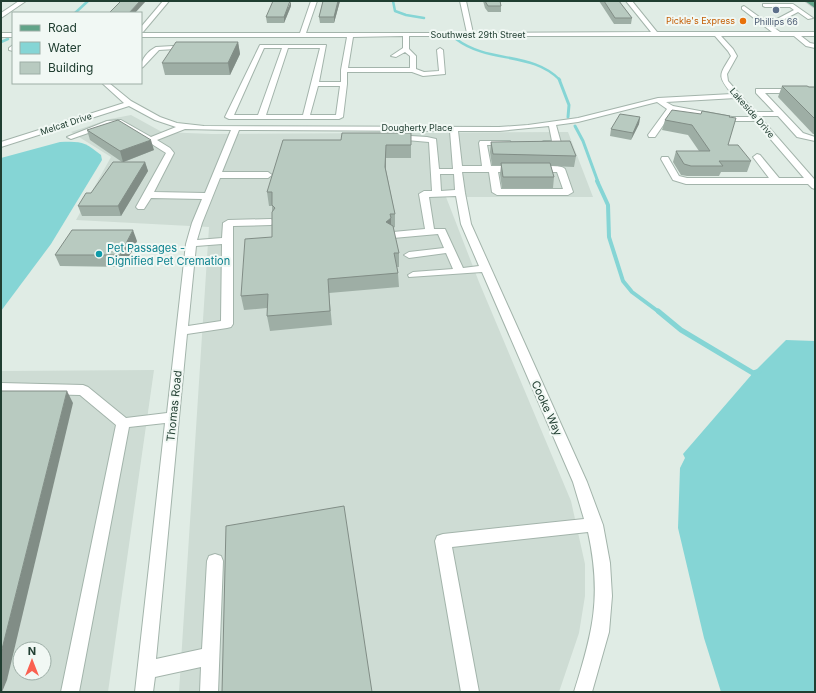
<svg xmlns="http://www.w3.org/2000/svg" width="816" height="693" font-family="Inter,sans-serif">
<rect width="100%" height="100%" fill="#e0ece5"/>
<g fill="#cedcd4" fill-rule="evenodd">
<path d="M131,115L162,132L212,134L568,132L593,197H446L479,282L571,501L585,564V596L579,633L559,692H179L209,227L76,220L111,157L71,132L110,119Z"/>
<path d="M154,370L108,692H1V371ZM20,649H44V673H20Z"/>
</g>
<g fill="#85d5d5">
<path d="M60,142C81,141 85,142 101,155L102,160L51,244L1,311V158Z"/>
<path d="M786,340L815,341V692H721L704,638L678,528L680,468L685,458L683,454L753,373Z"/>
</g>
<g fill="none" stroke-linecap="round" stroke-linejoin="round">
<g stroke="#85d5d5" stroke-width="2.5">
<path d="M393,1L395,11L406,15L424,18"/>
<path d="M75,13L88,1"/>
<path d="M456,39C489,64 532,51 560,80"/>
<path d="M1,42L8,39"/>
</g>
<g stroke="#85d5d5" stroke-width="3">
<path d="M559,79L569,105L568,117"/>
<path d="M575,126L583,141L598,182"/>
</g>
<path stroke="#85d5d5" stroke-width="4" d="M597,181L608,205L609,237L623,281L632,292L659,312"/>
<path stroke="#85d5d5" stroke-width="5" d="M658,311L681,330L753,373L759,371"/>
<g stroke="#a3b4ab" stroke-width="2">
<g id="minor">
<path d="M19,1H26L1,18V13Z"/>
<path d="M163,1H169L143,32L141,33V27Z"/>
<path d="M311,1H317L306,33H467L460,1H466L473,33L651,32L626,1H632L657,32H772L742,9V7L744,6L780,32H815V36H801L810,43L815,44V48L806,46L794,36H721L733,49L737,56L727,74L728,81L755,112H774L756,93V89H797L801,91L797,93H765L803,133L815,137V141L797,137L778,116H759L814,179L815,189L812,188L808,184H686L673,180L661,159L662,157H668L679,176L687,178H769L753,157L757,154L760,155L779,178H804L755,121H732L673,111L655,137H649L648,135L667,109L657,102L578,122L556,125L561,143C556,147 545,147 540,143L544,141H552L549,126L499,131H458L462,166H482L479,143L480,141H510L511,143L507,145H487L491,166H517L521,169L517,172H498L501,189H563L557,172H537L533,169C538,164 560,164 565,169L573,192L568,195H497L492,192L489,172H462L465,193L471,224L587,482L603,525L610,563L612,596L609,632L592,692H574C593,632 602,596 588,532L452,547L479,692H461L435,541L437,536L443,534L584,519L573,482L482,272L409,277L408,275L413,272L453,269L446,253L409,258L404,255L409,252L444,248L438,234L393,238L388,235L393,232L425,229L419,194L424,191H432L429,142L395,139L391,137L395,135L427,137L436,139L439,169H453L450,131L239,130L222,172H268L272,175L268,178H220L202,223L197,240L222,238L223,223L228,220L271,219L276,222L271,225L233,226V324L231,327L227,328L187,334L156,659L202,649L207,561L209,556L215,554L221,556L223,561L218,692H200L201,667L155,677L153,692H135L165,423L129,427L79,692H61L116,425L80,395L1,393V383L83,385L88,387L126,418L167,413L186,244L192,223L202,199L151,198L144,209H138L136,207L166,153L120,124L111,125L71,139L67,137L107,121L121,120L151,137L176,127L155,120L129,106L1,147V142L124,103L102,83H109L131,101L160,117L177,123L204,126L499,127L528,125L578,118L658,98L732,94C717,75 719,76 731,56L728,51L715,36H409V49L416,56V69L424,72L439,71L437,50L440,48L443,50L445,74L423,76L412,72H347V84L343,117L339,119H229L225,117L260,45H326L319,82H341V70L347,37H141V33H300ZM403,36V48L391,56L396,57L405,52L410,56V68H348L353,37ZM264,48H282L258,115H234ZM288,48H320L303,115H266ZM318,86H340L336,115H310ZM736,98L752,117H732L673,106L666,102ZM185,129L231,130L205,193L154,192L174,153L170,148L157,140ZM440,174H454L455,190L441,191ZM456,196L461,224L479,266L463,268L445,229H434L429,197ZM222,244L221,321L188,326L196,246Z"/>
<path d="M763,4H793L813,18L808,19L798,12L781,21H777V19L794,10L790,7H765L763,6Z"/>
<rect x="1" y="33" width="12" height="4"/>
<path d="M13,45V51L9,50V48Z"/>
<path d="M190,45L192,46V48L159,50L143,67L141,68C141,59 148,51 156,47Z"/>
</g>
</g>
<g stroke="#c1c9c5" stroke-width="2">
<path id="major" d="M805,1H812L815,3V8Z"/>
</g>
<use href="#minor" fill="#fff" fill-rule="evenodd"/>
<use href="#major" fill="#62a489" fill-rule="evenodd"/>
</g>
<g fill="#9eaea5">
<path d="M323,1H340L334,23H320L319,17Z"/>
<path d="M483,1H500L501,6V12H488L485,8Z"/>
<path d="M599,1H619L632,18L631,24H614Z"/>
<path d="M291,6L284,23H267L266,17Z"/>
<path d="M238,42L240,54L230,75H165L162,63Z"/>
<path d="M782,86L815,87V134H813L778,97Z"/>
<path d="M701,114L729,117L728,145L751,161L747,172H721L719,176H687L681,175L673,162L676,151H699L688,135L662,130L665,120Z"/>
<path d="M640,117L639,124L631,140L610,136L611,129Z"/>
<path d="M87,130L154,150L124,162H145L148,171L121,216H82L78,206L122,162L90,140Z"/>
<path d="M411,133V158H386V170L395,214V227L393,228L399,253V267H397L398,273L399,287L329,293L332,325L270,331L267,316V308L244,310L241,296L272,237V206H269L267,192L341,140Z"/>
<path d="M491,142L576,156L574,167L551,166L554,177L553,188H502L500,174L501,165H492L490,152Z"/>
<path d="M137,241L124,267L60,266L55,255Z"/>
</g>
<g fill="#818d86">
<path d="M140,1H146L135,13H129Z"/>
<path d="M291,1V6L284,23V17Z"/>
<path d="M338,1H340L334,23V17Z"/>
<path d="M238,42L240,54L230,75L228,63Z"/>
<path d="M640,117L639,124L631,140L633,133Z"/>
<path d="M151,140L154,150L123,162L120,151Z"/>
<path d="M386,145V158L385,180V167Z"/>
<path d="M145,162L148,171L121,216L118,206Z"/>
<path d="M391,218V232L386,222Z"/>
<path d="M133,230L137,241L124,267L120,255Z"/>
<path d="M67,391L73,403L7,680L2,692H1V653Z"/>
</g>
<g fill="#b8cac0" stroke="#818d86">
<path d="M121,1H140L129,13H109Z"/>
<path d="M273,1H290L284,17H266Z"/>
<path d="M323,1H338L334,17H319Z"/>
<path d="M485,1H500L501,6H488Z"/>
<path d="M604,1H619L632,18H615Z"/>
<path d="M176,42H238L228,63H162Z"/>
<path d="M782,86H807L809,87H815V119Z"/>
<path d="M672,110L701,114L702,111L730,116L729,117L736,118L728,145H738L751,161H719L723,166H691L684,164L676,151H710L692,125L665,120Z"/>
<path d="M620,114L640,117L633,133L611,129Z"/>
<path d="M118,120L151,140L120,151L87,130Z"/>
<path d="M342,133H411V145H386L385,167L395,214H390L391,218L386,222L393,226L399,253H394L398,273L328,279L330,311L267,316L268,294L241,296L245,239L272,237V212L275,208L272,205V192H267L283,140H341Z"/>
<path d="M570,141L576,156L493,154L491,142Z"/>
<path d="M113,162H145L118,206H78L86,193H91Z"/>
<path d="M501,163H550L554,177H503Z"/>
<path d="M72,230H133L120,255H55Z"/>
<path d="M1,391H67L1,653Z"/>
<path d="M344,506L372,692H222L226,526Z"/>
</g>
<circle fill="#5c6f8a" stroke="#f1f8f4" stroke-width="1.5" cx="776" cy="10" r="4"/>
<circle fill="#e8710a" stroke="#f1f8f4" stroke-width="1.5" cx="743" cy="21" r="4"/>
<circle fill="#0f9aa8" stroke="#f1f8f4" stroke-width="1.5" cx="99" cy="254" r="4"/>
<g text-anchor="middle" stroke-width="4" stroke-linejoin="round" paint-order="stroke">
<g font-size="9" fill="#c56008" stroke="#f1f8f4" text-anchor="end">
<text x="735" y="24">Pickle's Express</text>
</g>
<g font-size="9" fill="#4e5e75" stroke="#f1f8f4">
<text x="776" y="25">Phillips 66</text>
</g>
<g font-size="9" fill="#203e31" stroke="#f1f8f4">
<text x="478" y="38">Southwest 29th Street</text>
<text transform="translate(752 113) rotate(49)" y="3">Lakeside Drive</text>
<text transform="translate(66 124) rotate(-18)" y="3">Melcat Drive</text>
<text x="417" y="131">Dougherty Place</text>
</g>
<g font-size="11" fill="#0d838f" stroke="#f1f8f4" text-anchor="start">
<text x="107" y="252">Pet Passages -<tspan x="107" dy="13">Dignified Pet Cremation</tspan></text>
</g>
<g font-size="11" fill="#203e31" stroke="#f1f8f4">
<text transform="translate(174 406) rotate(-84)" y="4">Thomas Road</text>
<text transform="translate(547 408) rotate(66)" y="4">Cooke Way</text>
</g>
</g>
<rect width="816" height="693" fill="none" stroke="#203e31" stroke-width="4"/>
<rect x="12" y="12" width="130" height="72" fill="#f1f8f4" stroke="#9daea6"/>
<rect x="20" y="25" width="20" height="6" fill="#62a489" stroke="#9daea6"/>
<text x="48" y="32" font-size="12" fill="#203e31">Road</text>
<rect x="20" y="42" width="20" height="12" fill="#85d5d5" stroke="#9daea6"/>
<text x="48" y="52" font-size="12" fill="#203e31">Water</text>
<rect x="20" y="62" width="20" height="12" fill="#b8cac0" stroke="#9daea6"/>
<text x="48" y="72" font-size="12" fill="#203e31">Building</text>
<g transform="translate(32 661)"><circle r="19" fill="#f1f8f4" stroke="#9daea6"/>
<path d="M0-3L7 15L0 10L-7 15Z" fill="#fa6050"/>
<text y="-6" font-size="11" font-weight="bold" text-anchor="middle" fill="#203e31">N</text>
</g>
</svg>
